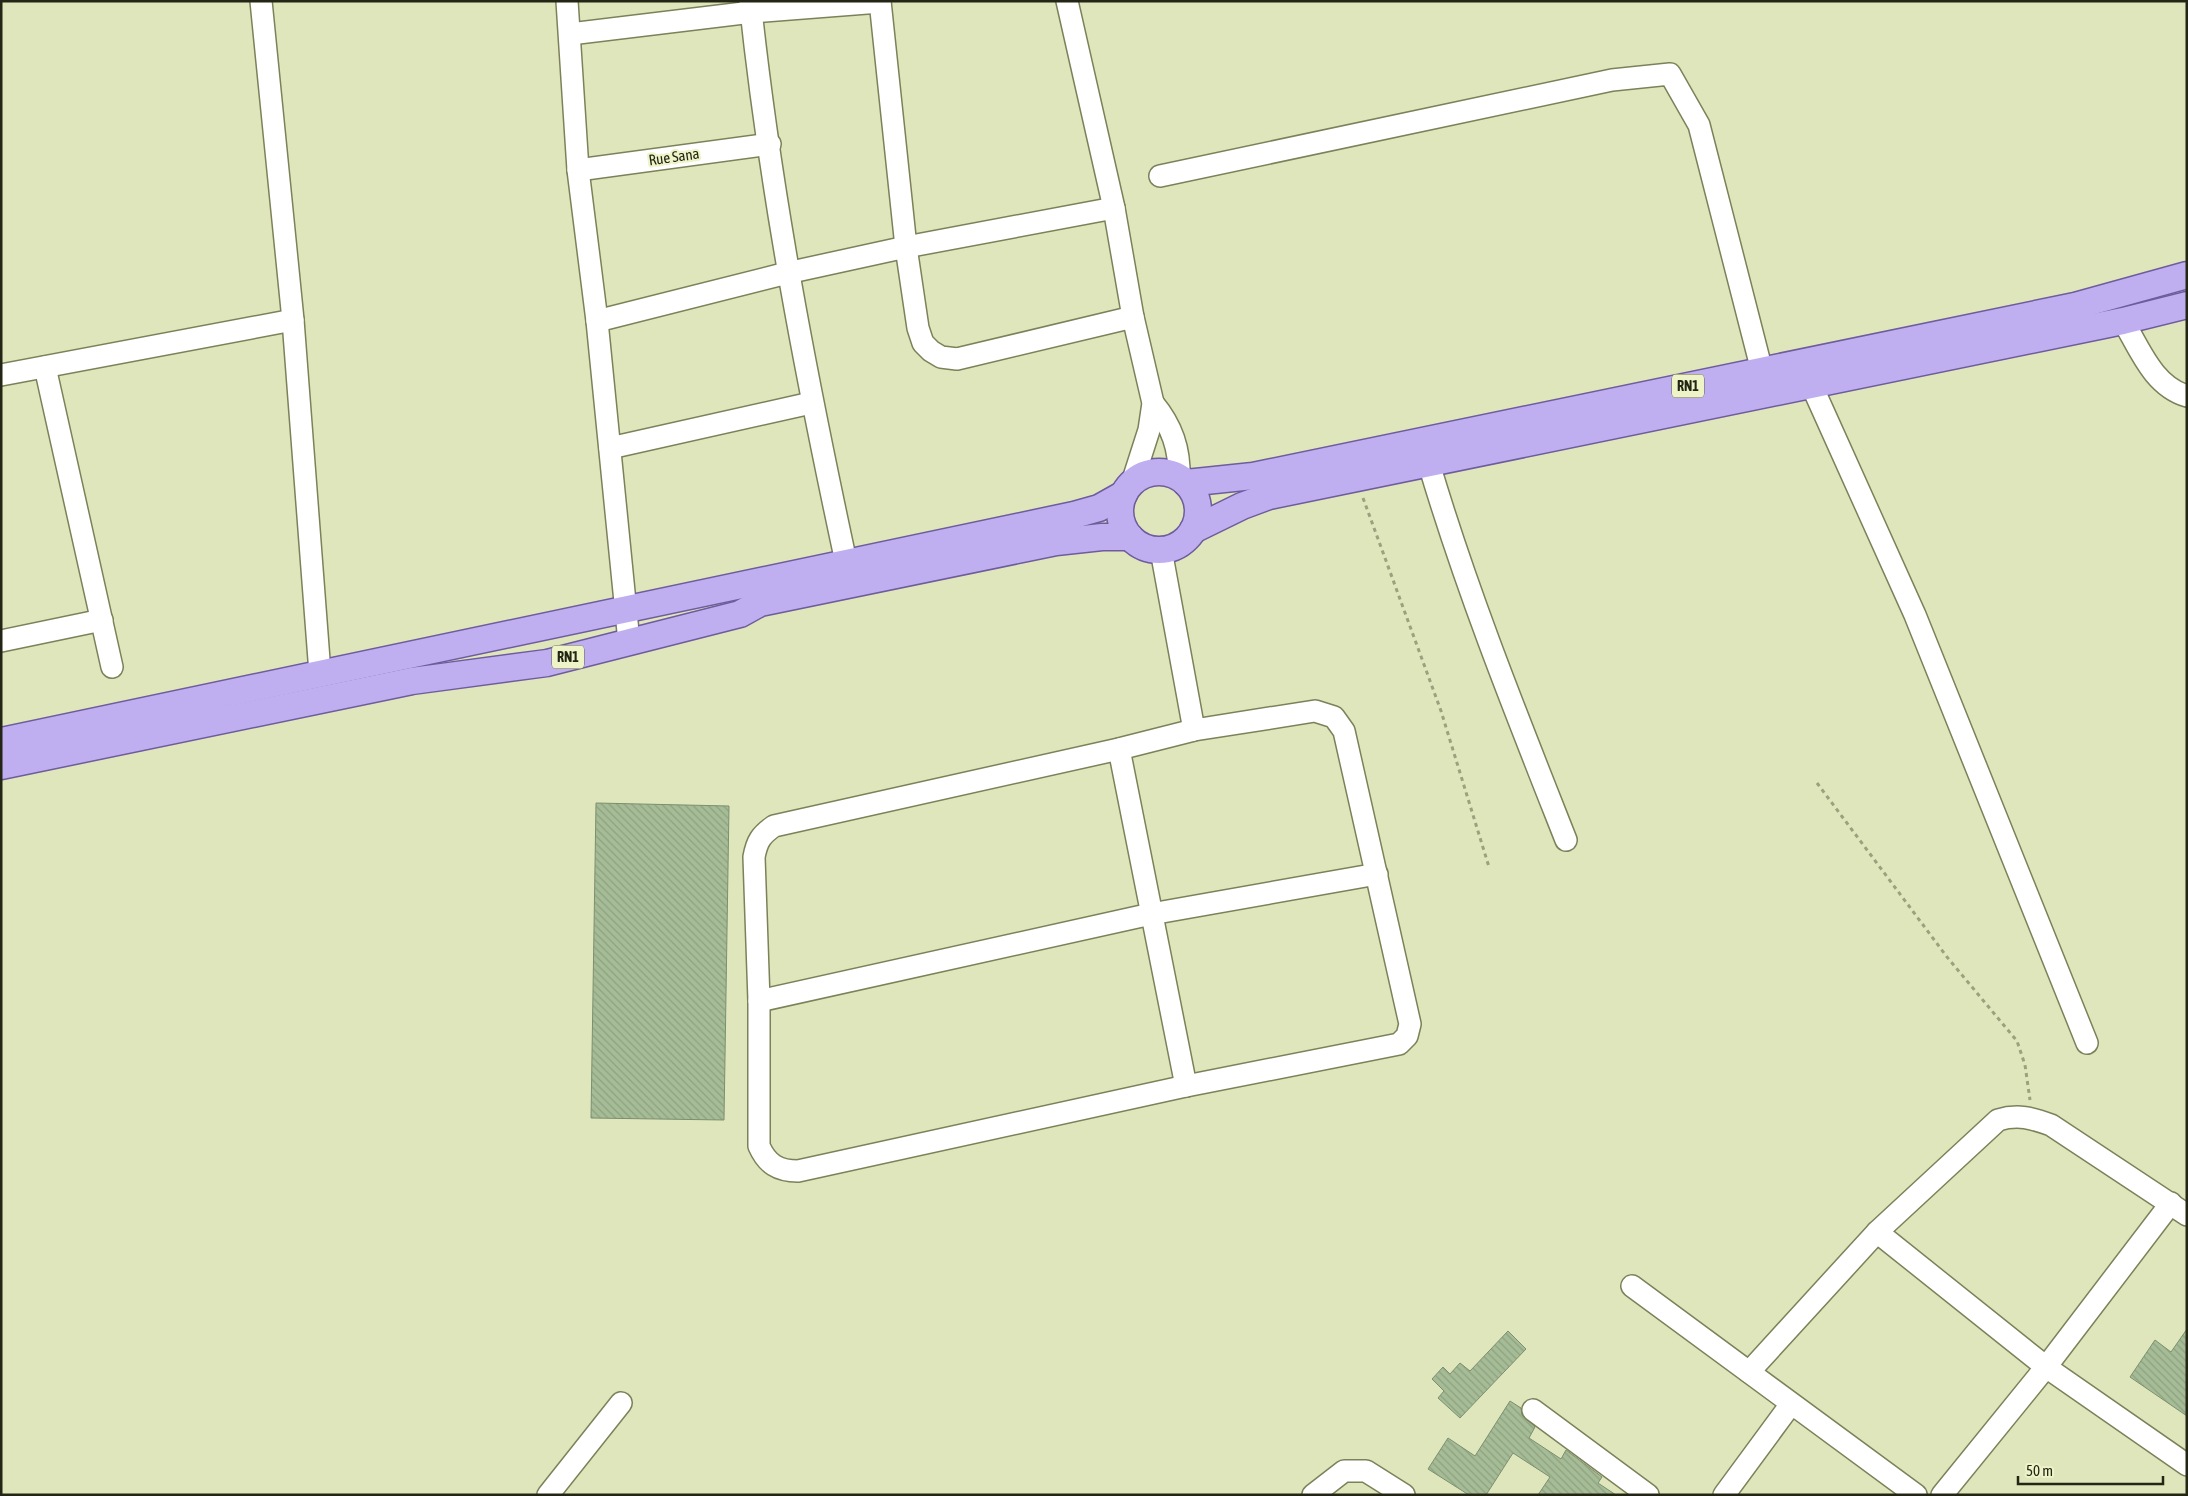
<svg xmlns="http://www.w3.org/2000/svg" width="2188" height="1496" font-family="'Asap Condensed',sans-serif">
<defs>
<pattern id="building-back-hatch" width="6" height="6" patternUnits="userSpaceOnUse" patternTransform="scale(1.25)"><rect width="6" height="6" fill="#a5bc97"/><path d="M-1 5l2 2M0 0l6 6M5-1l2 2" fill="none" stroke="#8ea181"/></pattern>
</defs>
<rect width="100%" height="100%" fill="#e0e6bb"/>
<g fill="url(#building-back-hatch)" stroke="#7b906e">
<path d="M596,803L729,806L724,1120L591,1118Z"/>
<path d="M2187,1329V1416L2130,1377L2155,1340L2171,1352Z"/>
<path d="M1508,1331L1526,1349L1460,1418L1438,1398L1444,1391L1432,1379L1443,1367L1450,1374L1460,1363L1470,1371Z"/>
<path d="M1510,1401L1521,1408L1522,1415L1535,1427L1529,1438L1561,1459L1566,1450L1602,1477L1598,1483L1616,1495H1538L1550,1477L1513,1453L1486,1495H1469L1428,1469L1448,1438L1475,1456Z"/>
</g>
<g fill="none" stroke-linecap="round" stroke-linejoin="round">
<g stroke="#7c815a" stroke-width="24">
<g id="minor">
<path d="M261,1L293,320L320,673"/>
<path d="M567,1L578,170L597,321L629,642"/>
<path d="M750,1C770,190 806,376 846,562"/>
<path d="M880,1L906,247L918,328L923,343L931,351L941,357L957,359L1133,317"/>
<path d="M1067,1L1114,208L1133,317L1153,403L1149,430L1132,483"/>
<path d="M570,34L752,12L880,2"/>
<path d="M578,170L770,144"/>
<path d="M1160,176L1612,80L1670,74L1699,125L1762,371"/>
<path d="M597,321L787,273L906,247L1114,208"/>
<path d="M2123,321C2140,349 2153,386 2187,396"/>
<path d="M45,367L112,667"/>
<path d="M1,375L293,320"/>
<path d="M1811,384L1915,615L2087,1043"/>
<path d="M1153,403C1172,426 1180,449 1179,478"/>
<path d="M610,448L811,403"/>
<path d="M1429,464C1467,592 1517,716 1566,840"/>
<path d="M1161,550L1194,730"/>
<path d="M1,641L102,620"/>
<path d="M1315,711L1334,717L1344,731L1410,1024L1407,1036L1399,1044L1186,1086L798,1171C778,1171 767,1164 759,1146V1001L754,857C757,841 761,835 774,826L1119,749L1194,730Z"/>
<path d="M1119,749L1186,1086"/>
<path d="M759,1001L1151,914L1377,874"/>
<path d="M1877,1232L2046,1367L2187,1465"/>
<path d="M1632,1286L1916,1495"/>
<path d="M1749,1372L1877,1232L1998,1120C2018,1114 2032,1118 2051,1125L2187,1215"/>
<path d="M1533,1410L1648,1495"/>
<path d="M548,1495L621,1403"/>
<path d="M1313,1495L1344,1471H1366L1404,1495"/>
<path d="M1724,1495L1791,1404"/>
<path d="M1942,1495L2046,1367L2171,1203"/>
</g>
</g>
<g stroke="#6e5c9d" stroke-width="29">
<g id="major">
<circle cx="1159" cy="511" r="39"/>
<path d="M1186,483L1253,476L2075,306L2187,275"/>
<path d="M1193,530L1242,506L1269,496L2123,321L2187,305"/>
<path d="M1,741L1074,515L1099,508L1124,494"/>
<path d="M1,766L412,681L547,663L740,614L760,603L1056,542L1102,537H1130"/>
</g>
</g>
<g stroke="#9ba07e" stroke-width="3" stroke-dasharray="4 4" stroke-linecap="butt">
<path d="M1363,498L1441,711L1489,867"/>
<path d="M1817,783L1947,957L2017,1041L2025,1065L2030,1100"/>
</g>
<use href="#minor" stroke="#fff" stroke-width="21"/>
<use href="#major" stroke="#c0aff0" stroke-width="26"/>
</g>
<g text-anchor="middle" stroke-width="4.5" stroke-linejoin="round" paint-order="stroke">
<g fill="#eef3c8" stroke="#60634b" stroke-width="1">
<rect x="1672" y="374.5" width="32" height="23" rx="4"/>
<rect x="552" y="645.5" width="32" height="23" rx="4"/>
</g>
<g font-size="14" font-weight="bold" fill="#232515">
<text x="1688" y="391">RN1</text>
<text x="568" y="662">RN1</text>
</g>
<g font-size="15" fill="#232515" stroke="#eef3c8">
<text transform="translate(674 157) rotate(-8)" y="5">Rue Sana</text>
</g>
</g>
<rect width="2188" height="1496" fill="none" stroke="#232515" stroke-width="5"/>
<path d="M2018 1476v8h145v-8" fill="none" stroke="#232515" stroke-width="2.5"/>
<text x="2026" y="1476" font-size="15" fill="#232515" stroke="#eef3c8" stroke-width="4" paint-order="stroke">50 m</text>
</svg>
